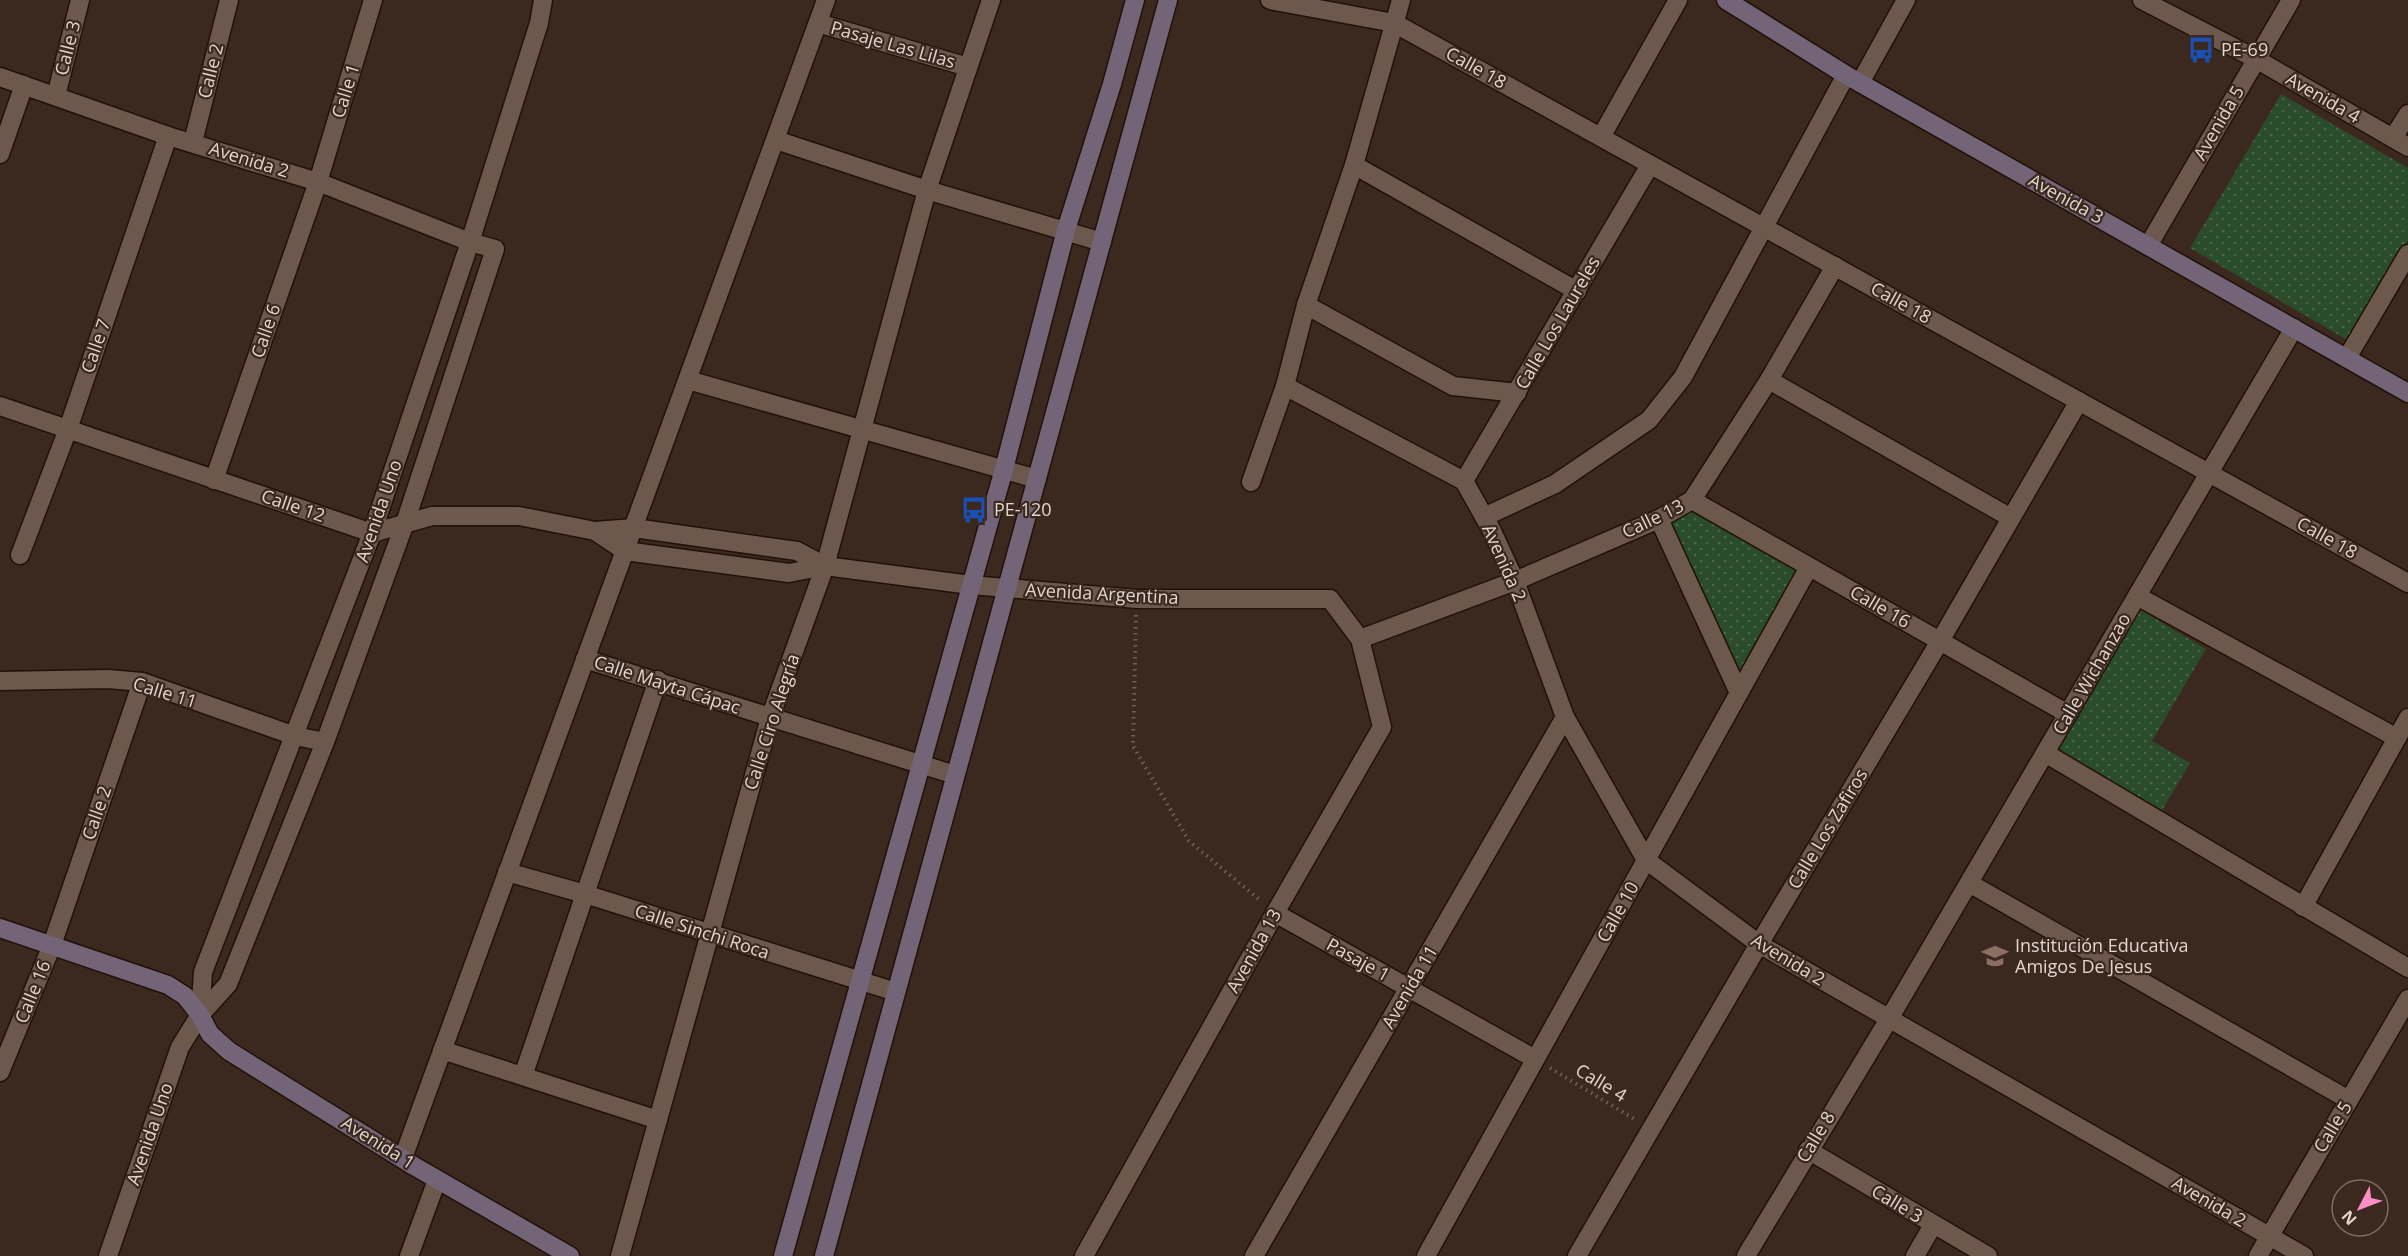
<svg xmlns="http://www.w3.org/2000/svg" width="2408" height="1256" font-family="'Open Sans',sans-serif">
<defs>
<pattern id="park-dots" width="8" height="8" patternUnits="userSpaceOnUse" patternTransform="scale(1.5)"><rect width="8" height="8" fill="#2a4c2b"/><path d="M2 2h.1M6 6h.1" fill="none" stroke="#496549" stroke-width="1.8" stroke-linecap="round"/></pattern>
</defs>
<rect width="100%" height="100%" fill="#3b291f"/>
<g fill="url(#park-dots)">
<path d="M2281,94L2408,168V240L2349,341L2190,248Z"/>
<path d="M1692,500L1809,567L1739,693L1659,519Z"/>
<path d="M2139,609L2206,649L2152,741L2190,763L2161,812L2056,749Z"/>
</g>
<g fill="none" stroke-linecap="round" stroke-linejoin="round">
<g stroke="#211108" stroke-width="21">
<g id="street">
<path d="M1270,0L1394,23L2408,583"/>
<path d="M2142,0L2256,59L2408,147"/>
<path d="M818,23L968,67"/>
<path d="M0,77L168,136L318,182L470,242L495,249L405,523L325,742L228,984L200,1015L180,1047L108,1256"/>
<path d="M1860,83L1906,0"/>
<path d="M56,96L80,0"/>
<path d="M1601,137L1678,0"/>
<path d="M2393,138L2408,114"/>
<path d="M776,140L927,190L1102,242"/>
<path d="M193,142L229,0"/>
<path d="M0,154L24,85"/>
<path d="M1354,165L1577,291"/>
<path d="M2148,246L2291,0"/>
<path d="M1306,305L1453,386L1517,393"/>
<path d="M2347,358L2408,254"/>
<path d="M688,380L1037,479"/>
<path d="M1769,380L2011,518"/>
<path d="M1285,386L1464,481"/>
<path d="M0,406L372,533L432,516H519L595,531L634,528L797,551L825,566"/>
<path d="M214,480L318,182L373,0"/>
<path d="M1464,481L1492,531L1515,581L1565,717L1646,860L1759,944L2304,1256"/>
<path d="M1464,481L1650,165"/>
<path d="M1251,482L1285,386L1306,305L1354,165L1401,0"/>
<path d="M1692,500L2068,714"/>
<path d="M1484,517L1555,484L1649,420L1683,377L1846,75"/>
<path d="M1659,519L1739,693"/>
<path d="M595,531L625,551L789,573L825,566L971,585L1137,599H1330L1360,639L1382,727L1275,913L1084,1256"/>
<path d="M20,555L68,429L168,136"/>
<path d="M2137,596L2397,738"/>
<path d="M1360,639L1515,581L1659,519L1692,500L1769,380L1835,266"/>
<path d="M585,659L955,775"/>
<path d="M0,681L108,679L142,682L295,736L325,742"/>
<path d="M2045,753L2408,968"/>
<path d="M507,872L585,894L896,992"/>
<path d="M1969,883L2349,1100"/>
<path d="M2303,907L2408,718"/>
<path d="M1275,913L1535,1059"/>
<path d="M200,1015L203,972L372,533L470,242L539,23L543,0"/>
<path d="M442,1050L658,1120"/>
<path d="M0,1072L52,945L142,682"/>
<path d="M523,1076L658,680"/>
<path d="M1808,1150L1988,1256"/>
<path d="M403,1158L826,0"/>
<path d="M409,1256L437,1180"/>
<path d="M620,1256L770,718L825,566L927,190L991,0"/>
<path d="M1254,1256L1565,717"/>
<path d="M1426,1256L1809,567"/>
<path d="M1577,1256L1759,944L1940,641L2079,401"/>
<path d="M1746,1256L1889,1019L2294,328"/>
<path d="M1915,1256L1933,1225"/>
<path d="M2258,1256L2408,999"/>
</g>
</g>
<g stroke="#211108" stroke-width="21">
<g id="secondary">
<path d="M1726,0L1846,75L2408,393"/>
<path d="M0,928L168,985L185,996L200,1015L210,1034L229,1051L414,1166L570,1256"/>
<path d="M783,1256L1004,469L1066,230L1112,84L1135,0"/>
<path d="M824,1256L1168,0"/>
</g>
</g>
<g stroke="#706057" stroke-width="4" stroke-dasharray="1.5 4.5" stroke-linecap="butt">
<path d="M1136,615L1133,746L1189,841L1261,901"/>
<path d="M1550,1068L1636,1120"/>
</g>
<use href="#street" stroke="#6c584c" stroke-width="18"/>
<use href="#secondary" stroke="#736478" stroke-width="18"/>
</g>
<defs>
<g id="bus-bare" transform="scale(2.07)"><path d="M-5-6H5V4H4V6H2V4H-2V6H-4V4H-5ZM-3.5-4V0h7V-4ZM-3.5 1.2v1.5H-2V1.2ZM2 1.2v1.5H3.5V1.2Z" fill="#1a4fb4" stroke="#3b291f" stroke-width="2.5" paint-order="stroke"/></g>
<g id="school-bare" transform="scale(2.07)"><path d="M0-5L7-2L0 1L-7-2ZM-4 1L0 2.5L4 1V4Q0 6-4 4Z" fill="#8d6e63" stroke="#3b291f" stroke-width="2.5" paint-order="stroke"/></g>
</defs>
<g fill-rule="evenodd">
<use href="#bus-bare" x="2201" y="50"/>
<use href="#bus-bare" x="974" y="510"/>
<use href="#school-bare" x="1995" y="956"/>
</g>
<g text-anchor="middle" stroke-width="4.5" stroke-linejoin="round" paint-order="stroke">
<g font-size="18" fill="#e1d5ce" stroke="#3b291f">
<text transform="translate(893 45) rotate(16)" y="6">Pasaje Las Lilas</text>
<text transform="translate(68 48) rotate(-76)" y="6">Calle 3</text>
<text transform="translate(1476 68) rotate(29)" y="6">Calle 18</text>
<text transform="translate(211 71) rotate(-76)" y="6">Calle 2</text>
<text transform="translate(346 91) rotate(-73)" y="6">Calle 1</text>
<text transform="translate(2323 98) rotate(30)" y="6">Avenida 4</text>
<text transform="translate(2219 123) rotate(-60)" y="6">Avenida 5</text>
<text transform="translate(249 160) rotate(17)" y="6">Avenida 2</text>
<text transform="translate(2066 199) rotate(29)" y="6">Avenida 3</text>
<text transform="translate(1901 303) rotate(29)" y="6">Calle 18</text>
<text transform="translate(1558 323) rotate(-60)" y="6">Calle Los Laureles</text>
<text transform="translate(266 331) rotate(-71)" y="6">Calle 6</text>
<text transform="translate(96 346) rotate(-71)" y="6">Calle 7</text>
<text transform="translate(293 506) rotate(19)" y="6">Calle 12</text>
<text transform="translate(379 511) rotate(-71)" y="6">Avenida Uno</text>
<text transform="translate(1653 519) rotate(-26)" y="6">Calle 13</text>
<text transform="translate(2327 538) rotate(29)" y="6">Calle 18</text>
<text transform="translate(1504 563) rotate(66)" y="6">Avenida 2</text>
<text transform="translate(1102 594) rotate(3)" y="6">Avenida Argentina</text>
<text transform="translate(1880 607) rotate(30)" y="6">Calle 16</text>
<text transform="translate(2092 674) rotate(-60)" y="6">Calle Wichanzao</text>
<text transform="translate(667 685) rotate(18)" y="6">Calle Mayta Cápac</text>
<text transform="translate(165 693) rotate(17)" y="6">Calle 11</text>
<text transform="translate(772 722) rotate(-72)" y="6">Calle Ciro Alegría</text>
<text transform="translate(97 813) rotate(-71)" y="6">Calle 2</text>
<text transform="translate(1828 829) rotate(-59)" y="6">Calle Los Zafiros</text>
<text transform="translate(1618 912) rotate(-61)" y="6">Calle 10</text>
<text transform="translate(702 932) rotate(18)" y="6">Calle Sinchi Roca</text>
<text transform="translate(1254 951) rotate(-61)" y="6">Avenida 13</text>
<text transform="translate(1358 960) rotate(29)" y="6">Pasaje 1</text>
<text transform="translate(1788 960) rotate(31)" y="6">Avenida 2</text>
<text transform="translate(1410 987) rotate(-60)" y="6">Avenida 11</text>
<text transform="translate(33 992) rotate(-68)" y="6">Calle 16</text>
<text transform="translate(1601 1083) rotate(31)" y="6">Calle 4</text>
<text transform="translate(2333 1127) rotate(-59)" y="6">Calle 5</text>
<text transform="translate(150 1134) rotate(-71)" y="6">Avenida Uno</text>
<text transform="translate(1816 1137) rotate(-59)" y="6">Calle 8</text>
<text transform="translate(378 1143) rotate(32)" y="6">Avenida 1</text>
<text transform="translate(2209 1202) rotate(30)" y="6">Avenida 2</text>
<text transform="translate(1897 1204) rotate(31)" y="6">Calle 3</text>
</g>
<g font-size="18" fill="#e1d5ce" stroke="#3b291f" text-anchor="start">
<text x="2221" y="56">PE-69</text>
<text x="994" y="516">PE-120</text>
<text x="2015" y="952">Institución Educativa<tspan x="2015" dy="21">Amigos De Jesus</tspan></text>
</g>
</g>
<g transform="translate(2360 1208) rotate(228)"><circle r="28" fill="#3b291f" stroke="#7d6e65" stroke-width="1.5"/>
<path d="M0-4.5L10 22L0 15L-10 22Z" fill="#fb8fc4"/>
<text y="-9" font-size="16" font-weight="bold" text-anchor="middle" fill="#e1d5ce">N</text>
</g>
</svg>
